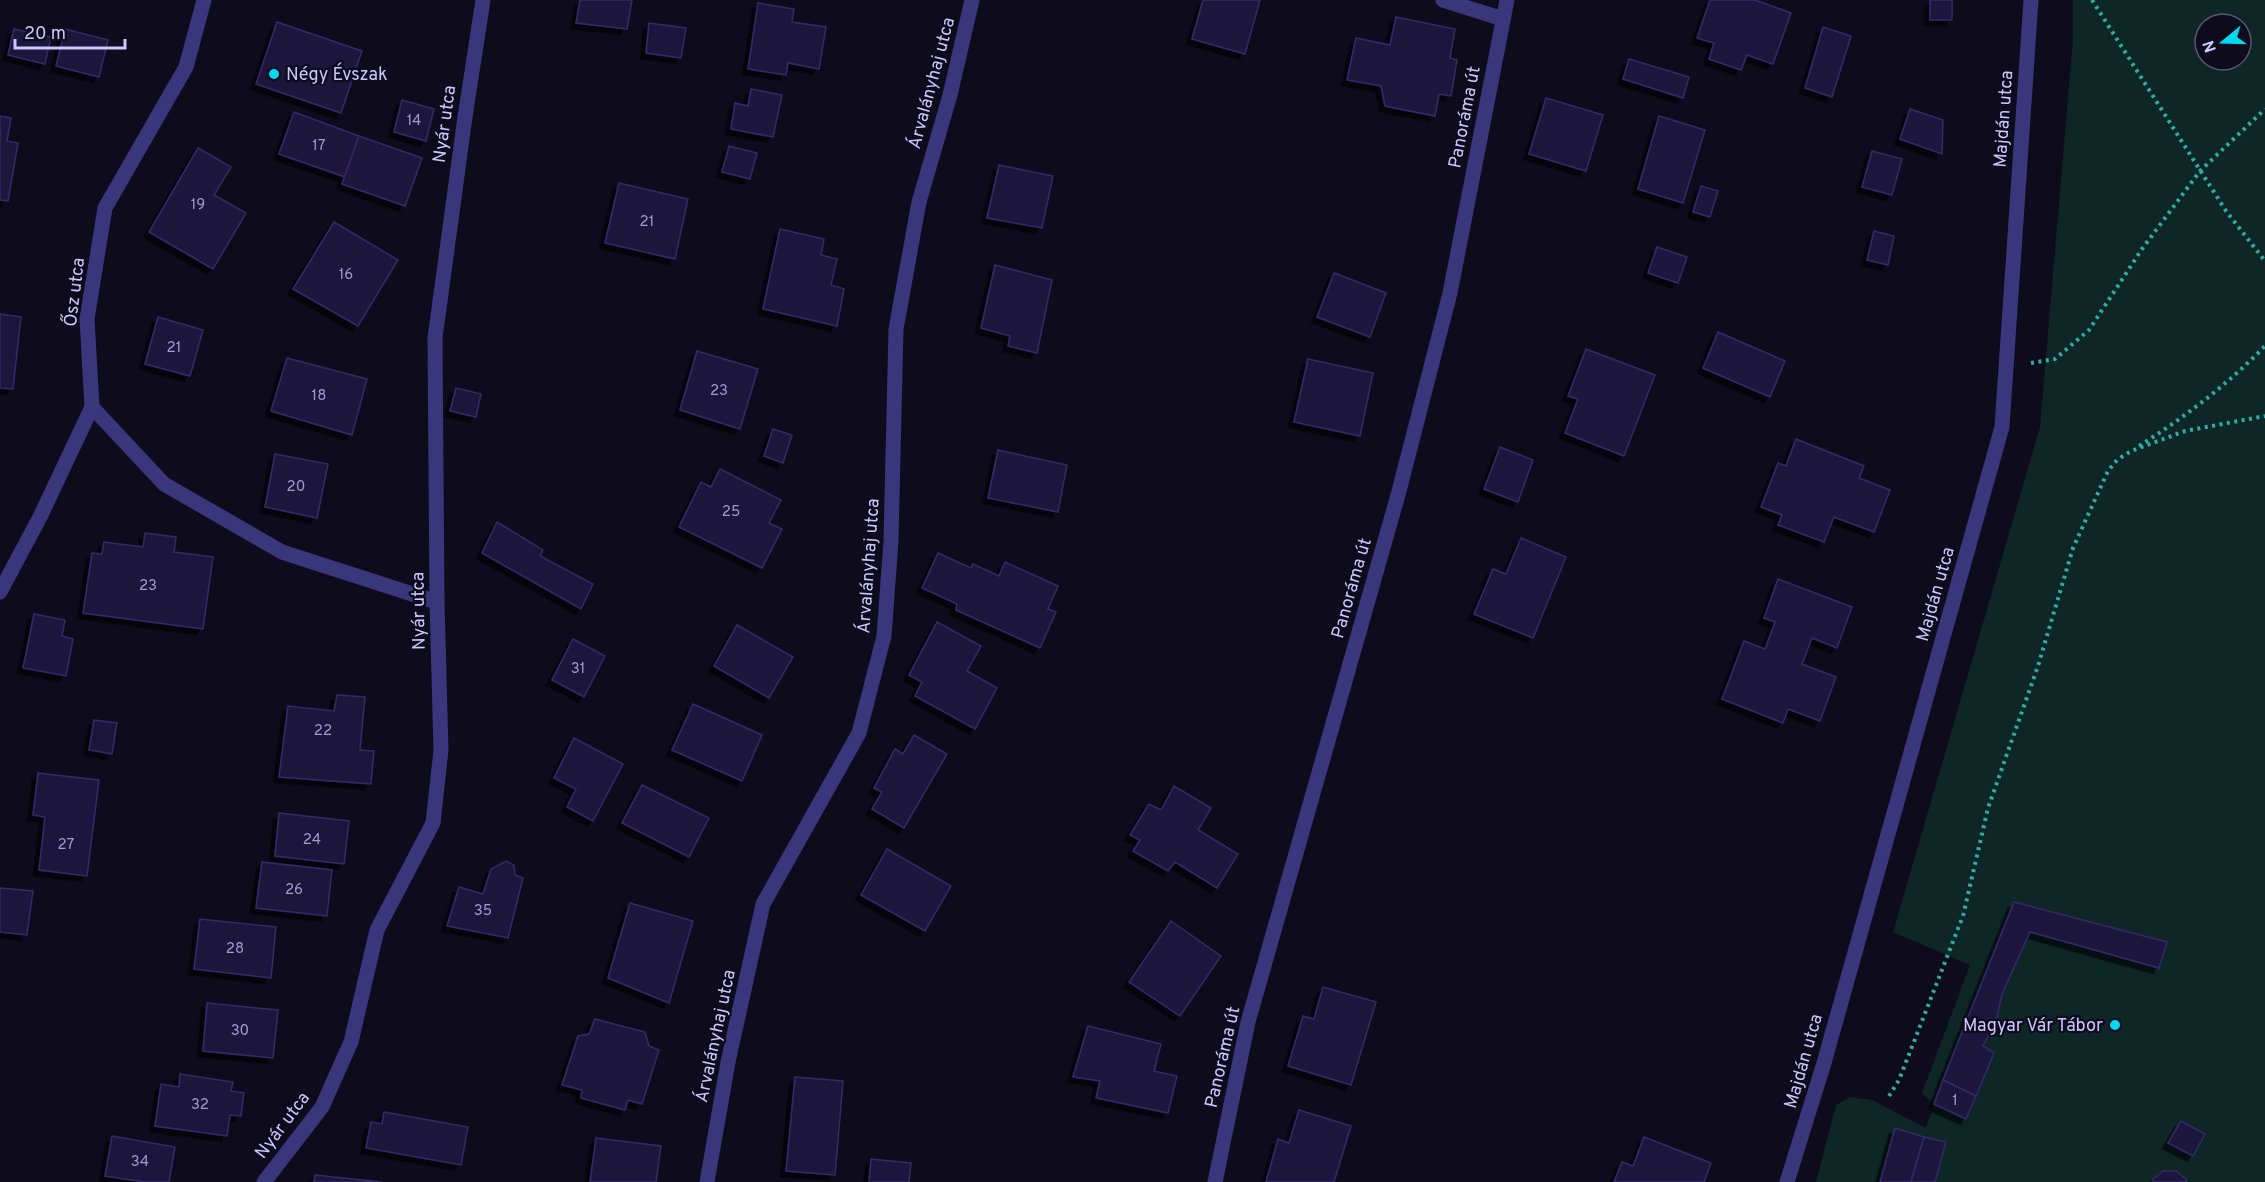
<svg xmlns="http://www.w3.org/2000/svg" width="2265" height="1182" font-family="Overpass,sans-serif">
<defs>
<filter id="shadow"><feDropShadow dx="-5.5" dy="5.5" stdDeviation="0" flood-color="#0009"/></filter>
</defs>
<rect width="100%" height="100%" fill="#0e0b1c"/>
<path fill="#0e2625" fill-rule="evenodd" d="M2073,0H2265V1182H1816L1836,1105L1850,1097L1872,1100L1926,1128L1934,1104L1922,1093L1970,965L1893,932L2040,427L2073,39ZM2205,24H2241V60H2205Z"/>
<g fill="#1f173d" stroke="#362969" stroke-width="1.5" filter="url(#shadow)">
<path d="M580,0H632L627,29L576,23Z"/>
<path d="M1203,0H1260L1245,54L1192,39Z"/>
<path d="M1710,0H1755L1791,13L1773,64L1747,55L1741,70L1709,59L1714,43L1697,38Z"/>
<rect x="1930" y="0" width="22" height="20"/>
<path d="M758,3L794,9L792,22L826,27L819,69L788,63L786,75L748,69Z"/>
<path d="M1396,17L1455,29L1450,58L1457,60L1451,96L1439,94L1435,116L1385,106L1381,86L1347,80L1356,38L1390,45Z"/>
<path d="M277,22L362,51L341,113L256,84Z"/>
<path d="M649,23L686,28L681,58L646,53Z"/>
<path d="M1823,27L1851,36L1832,97L1805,88Z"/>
<path d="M14,29L51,37L45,64L8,55Z"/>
<path d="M65,29L108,40L99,77L56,66Z"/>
<path d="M1629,59L1689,77L1683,98L1623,79Z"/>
<path d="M751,89L782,95L773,137L731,129L735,103L748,106Z"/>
<path d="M1546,98L1603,115L1586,171L1529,154Z"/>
<path d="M402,100L434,109L426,141L394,132Z"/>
<path d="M1910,109L1943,120L1942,154L1900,139Z"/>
<path d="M294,112L359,136L345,177L279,154Z"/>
<path d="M0,116L11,118L7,141L18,143L8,201L0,200Z"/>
<path d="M1659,116L1705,130L1683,203L1638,189Z"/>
<path d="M359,136L422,158L405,206L342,184Z"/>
<path d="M729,146L757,153L750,179L722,172Z"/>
<path d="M198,148L231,167L214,195L246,213L213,269L149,232Z"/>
<path d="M1872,151L1902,159L1892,195L1862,187Z"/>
<path d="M999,165L1053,176L1042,228L987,218Z"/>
<path d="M619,183L688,199L675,259L605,243Z"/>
<path d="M1701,186L1718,191L1710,217L1693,212Z"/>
<path d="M334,222L398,260L358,326L293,289Z"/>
<path d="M780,229L824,239L821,255L837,259L831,285L844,289L837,326L763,309Z"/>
<path d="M1874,231L1894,236L1888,265L1867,260Z"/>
<path d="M1657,247L1687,257L1678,283L1648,273Z"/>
<path d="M995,265L1052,280L1037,353L1008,346L1010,336L981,328Z"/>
<path d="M1334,273L1386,293L1370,337L1317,317Z"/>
<path d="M0,314L21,317L13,389L0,388Z"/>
<path d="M158,317L203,330L190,376L145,364Z"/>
<path d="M1718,332L1785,361L1770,397L1703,368Z"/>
<path d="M1586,349L1655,375L1624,456L1565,433L1578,399L1568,396Z"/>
<path d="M697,351L758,369L740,429L680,410Z"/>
<path d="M287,358L367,379L352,435L271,411Z"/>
<path d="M1308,359L1373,373L1360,436L1294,422Z"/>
<path d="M456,388L481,394L476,417L450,411Z"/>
<path d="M773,429L792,435L783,463L764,456Z"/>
<path d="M1796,439L1864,466L1859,478L1890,490L1874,532L1834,517L1824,542L1778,525L1782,515L1761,507L1778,463L1786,466Z"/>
<path d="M1500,447L1533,460L1518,502L1484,489Z"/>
<path d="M998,450L1067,465L1058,512L988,498Z"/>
<path d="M275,454L328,464L317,518L265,507Z"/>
<path d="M720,469L781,500L769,523L782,529L762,568L679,527L701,482L711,487Z"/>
<path d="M497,522L543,550L540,556L593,584L581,609L482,553Z"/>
<path d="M145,533L176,537L174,552L213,557L203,629L83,613L92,553L102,554L104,542L143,547Z"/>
<path d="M1521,538L1566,557L1533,638L1474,614L1493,569L1506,574Z"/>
<path d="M938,553L971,568L973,564L999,576L1005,562L1058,586L1048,609L1056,612L1040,648L956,610L957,604L922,588Z"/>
<path d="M1778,579L1852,607L1837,648L1812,638L1802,664L1836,677L1820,721L1788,709L1783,723L1722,699L1744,641L1765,649L1775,622L1764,618Z"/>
<path d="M34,614L65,620L62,636L73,639L66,676L23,668Z"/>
<path d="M937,622L981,646L967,671L997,688L975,729L915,696L922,682L909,675Z"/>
<path d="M737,625L793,657L769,698L714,666Z"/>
<path d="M573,639L605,656L584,697L552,680Z"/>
<path d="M337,695L365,697L360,750L374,751L371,784L279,777L288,706L334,711Z"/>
<path d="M693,704L762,735L742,781L672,750Z"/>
<path d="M94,720L117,723L112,754L89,750Z"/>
<path d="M914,735L947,754L904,828L872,809L882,792L874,788L895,749L903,754Z"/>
<path d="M574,738L623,764L593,821L567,807L576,789L554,778Z"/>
<path d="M38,773L99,780L87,876L39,870L45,817L33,815Z"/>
<path d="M642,785L709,818L689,857L622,823Z"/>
<path d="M1174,786L1211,808L1198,830L1238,854L1217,888L1175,862L1168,871L1133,851L1140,840L1130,835L1149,804L1161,810Z"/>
<path d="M279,813L349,821L344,864L275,856Z"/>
<path d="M887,849L951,886L925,931L861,895Z"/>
<path d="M506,861L514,865L515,875L523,878L508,938L447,926L459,887L483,894L491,869Z"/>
<path d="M262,862L332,870L327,916L256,908Z"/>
<path d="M0,888L33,891L27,935L0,932Z"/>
<path d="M2014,902L2167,942L2159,968L2030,932L2002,994L1996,1021L1983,1046L1994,1053L1976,1096L1943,1080Z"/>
<path d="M630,903L693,921L669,1003L608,978Z"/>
<path d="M200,919L276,927L271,978L194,969Z"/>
<path d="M1171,921L1221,956L1180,1016L1129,982Z"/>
<path d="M1323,987L1376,1002L1351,1085L1288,1066L1303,1016L1314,1019Z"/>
<path d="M207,1003L278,1010L273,1058L203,1051Z"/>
<path d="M595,1019L645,1032L649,1046L659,1050L642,1104L628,1100L625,1110L581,1098L582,1090L562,1085L578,1036L589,1034Z"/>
<path d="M1088,1026L1161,1044L1154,1071L1177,1076L1168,1113L1096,1098L1100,1081L1073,1077Z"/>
<path d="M180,1074L233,1082L231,1091L244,1093L241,1116L230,1115L227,1136L155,1126L161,1084L179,1087Z"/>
<path d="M795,1077L843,1081L835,1175L786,1171Z"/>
<path d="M1943,1080L1976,1096L1966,1119L1934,1104Z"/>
<path d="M1299,1110L1351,1126L1334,1182H1266L1278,1139L1289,1143Z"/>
<path d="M384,1112L468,1127L461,1165L366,1148L371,1122L382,1124Z"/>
<path d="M2181,1121L2205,1134L2193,1156L2168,1143Z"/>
<path d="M1895,1128L1924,1137L1911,1182H1880Z"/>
<path d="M112,1136L175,1147L169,1182H145L105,1176Z"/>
<path d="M1644,1137L1711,1163L1704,1182H1614L1622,1162L1633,1166Z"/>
<path d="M1924,1137L1946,1142L1935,1182H1911Z"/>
<path d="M596,1138L661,1146L656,1182H590Z"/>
<path d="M871,1159L911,1163L909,1182H869Z"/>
<path d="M2163,1171H2176L2186,1179V1182H2153V1179Z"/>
<path d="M315,1175L382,1182H314Z"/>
</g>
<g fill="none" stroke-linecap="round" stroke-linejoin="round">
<g stroke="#2dada5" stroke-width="4" stroke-dasharray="3 4.5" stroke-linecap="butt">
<path d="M2092,0L2226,211L2265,261"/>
<path d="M2031,363L2055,359L2089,330L2142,249L2200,171L2265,109"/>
<path d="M2139,446C2185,417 2227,385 2265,346"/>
<path d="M1889,1096L1899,1080L1963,916L1988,808L2038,666L2073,548L2108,471L2117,460L2131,451L2185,431L2265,416"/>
</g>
<g stroke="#39367b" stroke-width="15">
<path d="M1443,0L1503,19"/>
<path d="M92,407L164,484L282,552L437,602"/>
<path d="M0,592L40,517L92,407L87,319L105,208L186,67L204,0"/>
<path d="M264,1182L322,1107L351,1042L377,930L433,823L441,750L437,602L435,338L465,117L483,0"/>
<path d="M707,1182L728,1062L763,904L859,733L884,636L891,541L896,329L919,202L950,95L972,0"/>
<path d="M1215,1182L1248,1022L1398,495L1450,293L1507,0"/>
<path d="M1787,1182L1824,1063L2002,427L2031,0"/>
</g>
</g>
<g fill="#01d9f1" stroke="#0e0b1c" stroke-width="2">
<circle cx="274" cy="74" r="6"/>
<circle cx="2115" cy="1025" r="6"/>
</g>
<g text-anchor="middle" stroke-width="4.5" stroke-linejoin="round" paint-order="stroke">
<g font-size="15" fill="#a29bce">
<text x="414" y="125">14</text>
<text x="319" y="150">17</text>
<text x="198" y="209">19</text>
<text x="647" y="226">21</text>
<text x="346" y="279">16</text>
<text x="174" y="352">21</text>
<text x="719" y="395">23</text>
<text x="319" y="400">18</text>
<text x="296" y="491">20</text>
<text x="731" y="516">25</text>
<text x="148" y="590">23</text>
<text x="578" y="673">31</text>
<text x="323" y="735">22</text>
<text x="312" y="844">24</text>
<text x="66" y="849">27</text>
<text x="294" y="894">26</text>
<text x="483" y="915">35</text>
<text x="235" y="953">28</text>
<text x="240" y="1035">30</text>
<text x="1955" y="1105">1</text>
<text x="200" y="1109">32</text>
<text x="140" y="1166">34</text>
</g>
<g font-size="18" fill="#cdc7ff" stroke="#0e0b1c" text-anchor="start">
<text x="286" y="80">Négy Évszak</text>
<text x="2103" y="1031" text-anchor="end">Magyar Vár Tábor</text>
</g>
<g font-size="18" fill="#cdc7ff" stroke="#0e0b1c">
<text transform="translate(931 83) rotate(-75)" y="6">Árvalányhaj utca</text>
<text transform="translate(1464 117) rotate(-79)" y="6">Panoráma út</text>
<text transform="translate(2003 119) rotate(-86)" y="6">Majdán utca</text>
<text transform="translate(444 124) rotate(-82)" y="6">Nyár utca</text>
<text transform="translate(74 292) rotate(-83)" y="6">Ősz utca</text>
<text transform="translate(868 566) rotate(-86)" y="6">Árvalányhaj utca</text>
<text transform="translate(1351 588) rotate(-74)" y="6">Panoráma út</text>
<text transform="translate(1935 594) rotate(-74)" y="6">Majdán utca</text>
<text transform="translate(418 611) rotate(-91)" y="6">Nyár utca</text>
<text transform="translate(715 1036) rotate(-78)" y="6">Árvalányhaj utca</text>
<text transform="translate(1222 1057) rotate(-77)" y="6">Panoráma út</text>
<text transform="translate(1803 1061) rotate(-74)" y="6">Majdán utca</text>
<text transform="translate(282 1125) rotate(-53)" y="6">Nyár utca</text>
</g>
</g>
<g transform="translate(2223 42) rotate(251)"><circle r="28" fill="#0e0b1c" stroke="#5a5677" stroke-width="1.5"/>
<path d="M0-4.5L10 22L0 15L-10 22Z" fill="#01d9f1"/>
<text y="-9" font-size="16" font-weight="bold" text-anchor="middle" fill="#cdc7ff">N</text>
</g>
<path d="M15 39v9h110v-9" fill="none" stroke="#cdc7ff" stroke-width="3"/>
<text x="24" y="39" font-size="18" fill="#cdc7ff" stroke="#0e0b1c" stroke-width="4.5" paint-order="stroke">20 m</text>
</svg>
